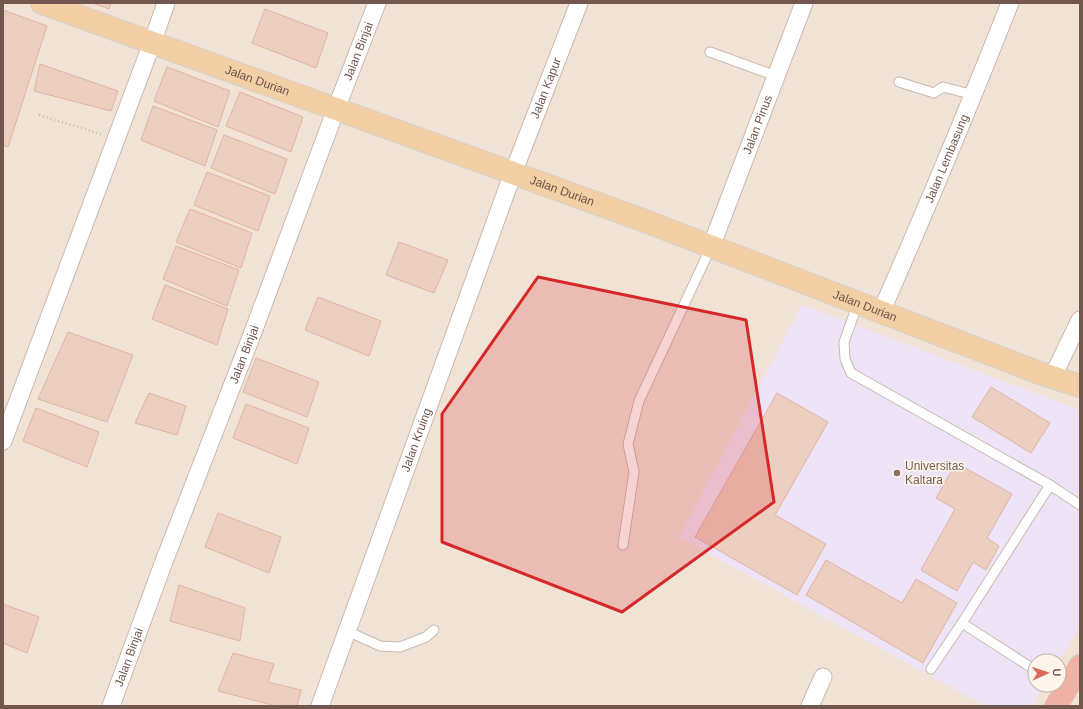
<svg xmlns="http://www.w3.org/2000/svg" width="1083" height="709" font-family="Helvetica,sans-serif">
<rect width="100%" height="100%" fill="#faf1e7"/>
<path fill="#f1e2d6" fill-rule="evenodd" d="M3,3H1080V706H3ZM1035,661H1059V685H1035Z"/>
<path fill="#eee3f6" d="M802,305L1080,410V627L1059,661H1035V685H1045L1032,706H985L679,537Z"/>
<g fill="#edcfc1" stroke="#deb4a3">
<path d="M93,3H111L109,9Z"/>
<path d="M265,9L328,33L316,68L252,43Z"/>
<path d="M3,10L47,26L8,147L3,145Z"/>
<path d="M40,64L118,91L111,111L34,91Z"/>
<path d="M167,67L230,91L218,127L154,101Z"/>
<path d="M240,92L303,117L291,152L226,126Z"/>
<path d="M153,106L217,130L205,166L141,140Z"/>
<path d="M224,135L287,159L275,194L211,168Z"/>
<path d="M207,172L270,196L258,231L194,205Z"/>
<path d="M190,209L252,233L241,268L176,242Z"/>
<path d="M399,242L448,260L434,293L386,275Z"/>
<path d="M176,246L239,270L227,306L163,279Z"/>
<path d="M165,285L228,309L217,345L152,319Z"/>
<path d="M318,297L381,321L369,356L305,330Z"/>
<path d="M68,332L133,355L107,422L38,399Z"/>
<path d="M256,358L319,382L307,417L243,392Z"/>
<path d="M991,387L1050,423L1031,453L972,417Z"/>
<path d="M149,393L186,406L177,435L135,423Z"/>
<path d="M777,393L828,422L775,515L826,544L797,595L695,537Z"/>
<path d="M246,404L309,428L297,464L233,438Z"/>
<path d="M36,408L99,432L87,467L23,441Z"/>
<path d="M956,463L1012,494L987,538L999,546L986,570L973,562L957,591L921,570L955,509L936,498Z"/>
<path d="M218,513L281,537L269,573L205,547Z"/>
<path d="M826,560L902,603L916,579L957,603L923,663L806,595Z"/>
<path d="M179,585L245,608L240,641L170,621Z"/>
<path d="M3,604L39,617L27,653L3,643Z"/>
<path d="M233,653L274,664L268,682L301,690L297,706H276L218,691Z"/>
</g>
<g fill="none" stroke-linecap="round" stroke-linejoin="round">
<g stroke="#cbb8ae" stroke-width="11">
<g id="lane">
<path d="M710,52L776,76"/>
<path d="M899,82L934,93L943,87L974,95"/>
<path d="M858,303L844,342L845,359L851,373L1050,485L1080,505"/>
<path d="M623,545L634,472L628,444L639,401L711,247"/>
<path d="M962,623L1035,670"/>
<path d="M347,631L380,646L400,647L426,637L434,630"/>
<path d="M931,669L962,623L1050,485"/>
</g>
</g>
<g stroke="#cbb8ae" stroke-width="19">
<g id="street">
<path id="s1" d="M711,247L804,3"/>
<path id="s2" d="M881,312C926,210 969,107 1010,3"/>
<path d="M1052,378L1080,320"/>
<path d="M3,441L152,43L166,3"/>
<path id="s3" d="M111,706L163,564L253,332L336,109L377,3"/>
<path id="s4" d="M320,706L513,173L579,3"/>
<path d="M810,706L823,677"/>
</g>
</g>
<g stroke="#d7d0cd" stroke-width="24">
<g id="primary">
<path id="s5" d="M42,3L336,109L637,218L1037,372L1080,386"/>
</g>
</g>
<g stroke="#d7d0cd" stroke-width="24">
<path id="highway" d="M1056,706L1080,666"/>
</g>
<path stroke="#d2b2a4" stroke-width="2.5" stroke-dasharray="1 3" stroke-linecap="butt" d="M39,115L101,134"/>
<use href="#lane" stroke="#fff" stroke-width="9"/>
<use href="#street" stroke="#fff" stroke-width="17"/>
<use href="#primary" stroke="#f2cfa5" stroke-width="22"/>
<use href="#highway" stroke="#eeb1a3" stroke-width="22"/>
</g>
<path fill="#d62828" fill-opacity="0.2" stroke="#d62828" stroke-width="3" stroke-linejoin="round" d="M538,277L746,320L774,502L622,612L442,542V414Z"/>
<circle fill="#8d6e63" stroke="#fdf5ec" stroke-width="1.5" cx="897" cy="473" r="4"/>
<g text-anchor="middle" stroke-width="3" stroke-linejoin="round" paint-order="stroke">
<g font-size="12" fill="#71574e" stroke="#fdf5ec">
<text dy="4" stroke="none"><textPath href="#s3" startOffset="700">Jalan Binjai</textPath></text>
<text dy="4" stroke="none"><textPath href="#s5" startOffset="229">Jalan Durian</textPath></text>
<text dy="4" stroke="none"><textPath href="#s4" startOffset="658">Jalan Kapur</textPath></text>
<text dy="4" stroke="none"><textPath href="#s1" startOffset="131">Jalan Pinus</textPath></text>
<text dy="4" stroke="none"><textPath href="#s2" startOffset="167">Jalan Lembasung</textPath></text>
<text dy="4" stroke="none"><textPath href="#s5" startOffset="553">Jalan Durian</textPath></text>
<text dy="4" stroke="none"><textPath href="#s5" startOffset="877">Jalan Durian</textPath></text>
<text dy="4" stroke="none"><textPath href="#s3" startOffset="376">Jalan Binjai</textPath></text>
<text dy="4" stroke="none"><textPath href="#s4" startOffset="283">Jalan Kruing</textPath></text>
<text dy="4" stroke="none"><textPath href="#s3" startOffset="52">Jalan Binjai</textPath></text>
</g>
<g font-size="12" fill="#785e54" stroke="#fdf5ec" text-anchor="start">
<text x="905" y="470">Universitas<tspan x="905" dy="14">Kaltara</tspan></text>
</g>
</g>
<rect width="1083" height="709" fill="none" stroke="#71574e" stroke-width="8"/>
<g transform="translate(1047 673) rotate(87)"><circle r="19" fill="#fdf5ec" stroke="#c5b6ad"/>
<path d="M0-3L7 15L0 10L-7 15Z" fill="#d86a58"/>
<text y="-6" font-size="11" font-weight="bold" text-anchor="middle" fill="#71574e">U</text>
</g>
</svg>
